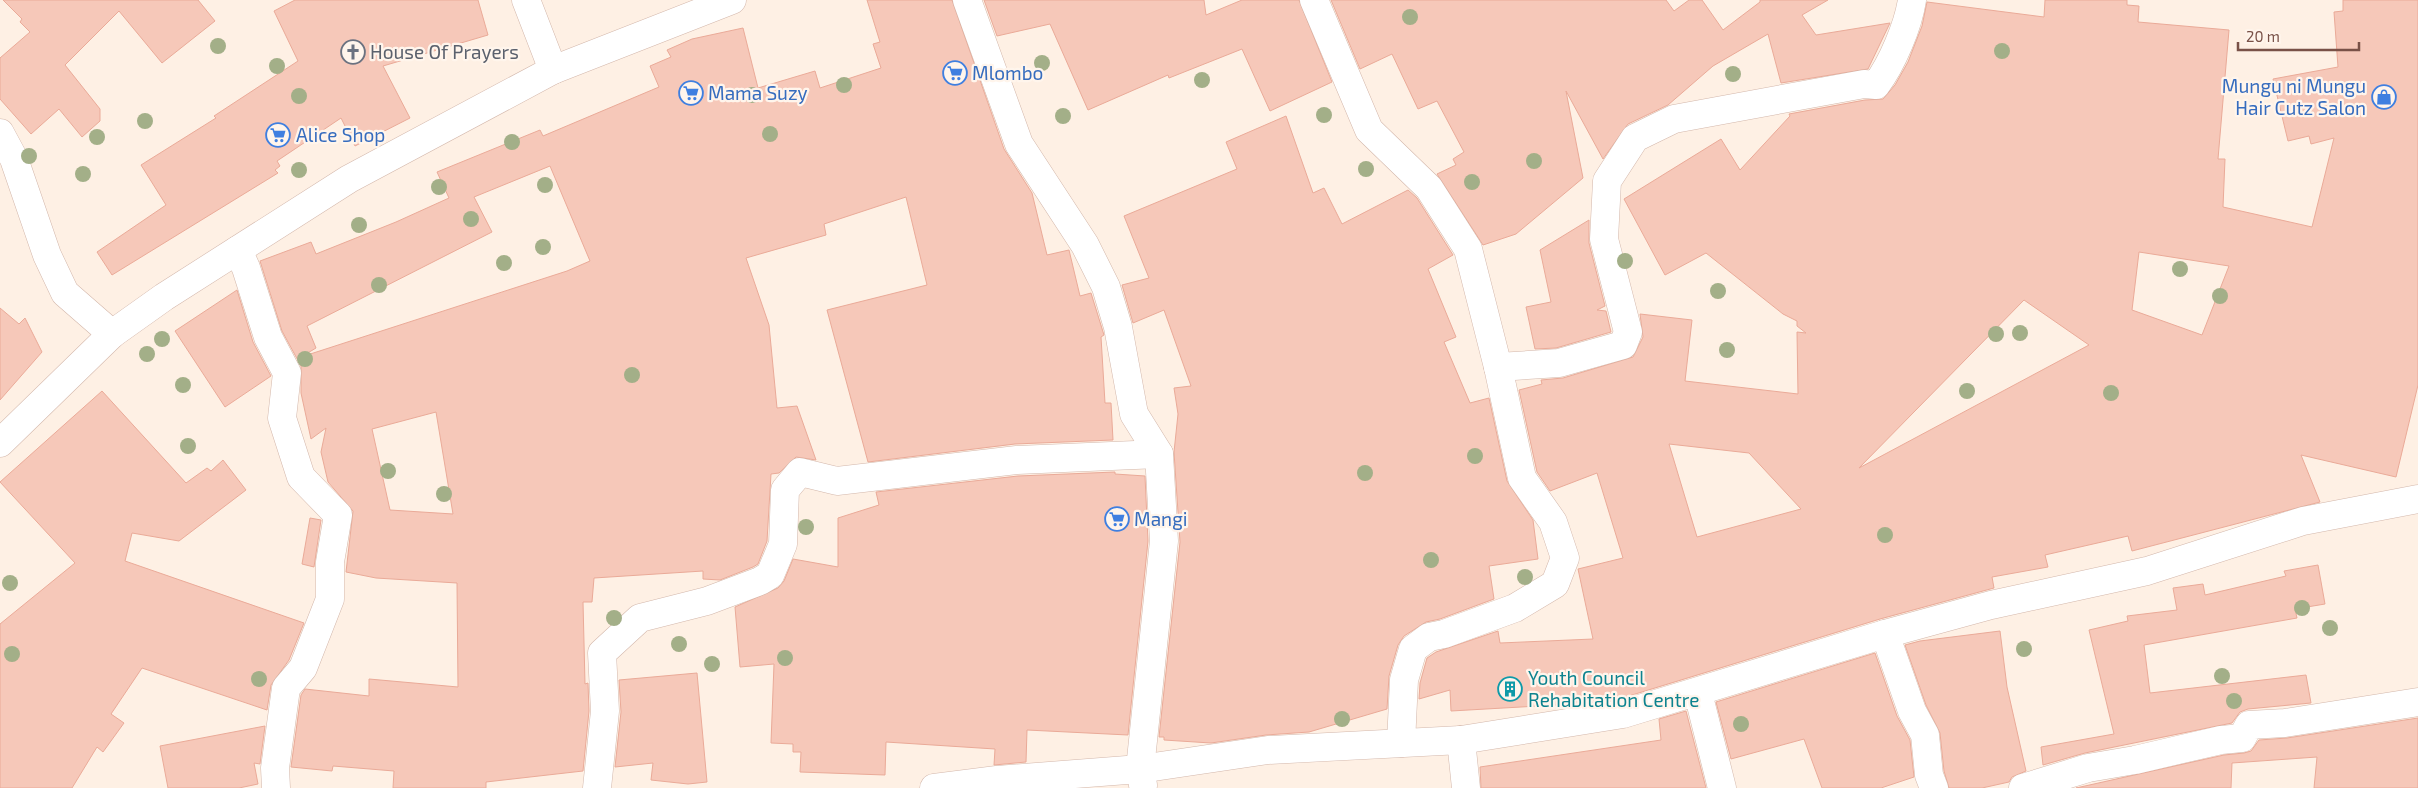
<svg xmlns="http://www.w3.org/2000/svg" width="2418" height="788" font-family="'Exo 2',sans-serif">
<rect width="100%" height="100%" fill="#fef0e4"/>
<g fill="#f6c8b9" stroke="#eaaa98" fill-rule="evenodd">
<path d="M3,0H198L215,21L162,63L119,11L65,65L100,109V121L82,137L59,109L31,134L0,99V58L30,32L20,22L22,19Z"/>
<path d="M295,0H478L488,35L383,66L410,118L355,146L341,118L277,161L280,166L275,170L278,173L112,275L97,252L166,205L141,165L216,118L214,116L298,61L274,11Z"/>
<path d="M867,0H952L1004,149L1032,193L1047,255L1069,250L1080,296L1091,293L1104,335L1101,337L1105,403H1111L1113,440L1015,444L868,462L827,310L927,285L906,197L824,224L826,235L746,258L769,325L777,408L797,406L816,460L796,457L779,473L771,474L767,541L758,564L753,567L720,580L703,579V571L594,578L592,602H583L585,684L588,683L589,711L583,771L486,782V788H393L394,771L333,766L332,771L291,767L301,695L305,689L369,696V679L458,687L457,583L376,578L346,572L353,511L328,482L321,452L326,428L311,439L301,393V366L282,331L260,261L311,242L316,254L396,222L449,198L437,172L540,130L543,136L659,87L650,66L671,57L667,50L692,39L743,28L758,88L815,71L820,88L881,68L873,44L880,42ZM550,166L590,261L567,271L301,357L316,348L307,326L492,232L474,197ZM436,412L453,514L390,510L372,429Z"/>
<path d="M984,0H1204L1206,15L1242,0H1299L1332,82L1270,111L1242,49L1169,78L1168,75L1088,110L1050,24L997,36Z"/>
<path d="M1331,0H1666L1674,11L1689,0H1702L1723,30L1760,2V0H1828L1802,15L1816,35L1890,23L1868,69L1781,83L1768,34L1713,66L1668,105L1628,124L1603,159L1566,91L1583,178L1516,234L1483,245L1437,174L1456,165L1453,159L1464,152L1437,101L1418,109L1392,54L1360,69Z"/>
<path d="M2045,0H2127V5L2139,6L2138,22L2229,30L2218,159H2225L2223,207L2312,227L2334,138L2311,144L2309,136L2288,141L2273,79L2338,67L2334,12L2343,11V0H2418V385L2396,477L2301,455L2320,502L2132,551L2128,536L2045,555L2048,567L1992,577L1994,588L1880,619L1619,699L1591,703L1451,711L1450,690L1419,699L1420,683L1427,658L1436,652L1498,631L1500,643L1593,639L1578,569L1623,558L1597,473L1550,491L1537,472L1519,390L1542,384L1541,380L1563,378L1633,357L1643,337L1640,314L1692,320L1685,381L1798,394L1797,332L1806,333L1797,326V321L1783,314L1706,253L1665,275L1624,199L1721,139L1740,170L1790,116L1789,114L1865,100L1883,99L1895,85L1908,62L1922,26L1927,2L2044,17ZM2139,252L2229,266L2202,335L2132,310ZM2024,300L2089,345L1859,468ZM1669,444L1749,453L1801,509L1697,537Z"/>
<path d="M1286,116L1313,193L1324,188L1342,224L1408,190L1417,198L1453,255L1428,269L1456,337L1444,342L1470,403L1489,398L1507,481L1533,520L1538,559L1489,566L1494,599L1440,619L1426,622L1404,636L1398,645L1389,676L1387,709L1309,732L1266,735L1211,743L1164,740V737H1159L1180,542L1174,452L1178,414L1174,388L1191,386L1164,310L1133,323L1122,285L1149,278L1124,216L1237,169L1226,142Z"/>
<path d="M1589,220V243L1605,306L1597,310L1606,311L1611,332L1556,348L1535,349L1526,307L1551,302L1540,250Z"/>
<path d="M237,290L253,342L271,376L225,407L175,331Z"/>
<path d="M0,308L19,324L25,318L42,352L0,400Z"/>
<path d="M102,391L186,483L207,468L211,471L223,460L246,490L179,541L132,533L125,561L304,623L289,660L271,685L267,710L142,668L111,714L124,723L103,752L97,747L72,788H0V624L75,563L0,482Z"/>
<path d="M1115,472V474L1145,476L1148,541L1128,735L1027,730L1026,762L994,765L995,749L886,742L885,775L800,772L801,752H793V744L771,743L774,664L740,667L735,607L778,588L784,581L793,559L838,567V518L879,505L876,492L1018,476Z"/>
<path d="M310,518L321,520L314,567L302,564Z"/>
<path d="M2318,565L2325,604L2295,609L2297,618L2144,645L2150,693L2306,675L2311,703L2248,709L2240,712L2232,723L2085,753L2043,765L2041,747L2114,734L2089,630L2128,621L2127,616L2177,610L2173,588L2203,584L2205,595L2286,576L2284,571Z"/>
<path d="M2000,631L2007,687L2026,771L2012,777L2009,782L1982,788H1949L1944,771L1940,733L1926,705L1905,645L1920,641Z"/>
<path d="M1875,653L1897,716L1910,740L1914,777L1881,788H1822L1804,739L1731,759L1716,702Z"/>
<path d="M697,673L707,782L688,784L651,780L653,763L615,767L621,712L619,680Z"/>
<path d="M1686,711L1706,788H1481L1480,767L1661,740L1659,719Z"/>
<path d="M2418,718V788H2314L2317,757L2232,763L2231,788H2076L2224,755L2244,753L2251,751L2259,740L2287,738Z"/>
<path d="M265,726L260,764L254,763L258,784L239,788H168L160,746Z"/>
</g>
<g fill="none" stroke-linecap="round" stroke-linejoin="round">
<g stroke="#d3b7ab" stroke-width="29">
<g id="minor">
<path d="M526,0L553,70"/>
<path d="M967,0L1019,144L1085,245L1106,287L1118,327L1134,414L1159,454L1164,541L1140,769L1143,785"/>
<path d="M1314,0L1369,130L1429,188L1468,249L1498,367L1522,478L1553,522L1565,558L1555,584L1515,608L1444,634L1429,637L1413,649L1404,680L1401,743"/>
<path d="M0,133L14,159L47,255L65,293L112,334"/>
<path d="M238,250L246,268L268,337L287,373L282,418L301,477L338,515L330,562V599L303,668L286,688L275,768L276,788"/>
<path d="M1498,367L1559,363L1623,345L1628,332L1604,239L1607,181L1635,138L1674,119L1864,84L1876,85C1892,64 1908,26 1912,0"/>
<path d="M0,443L112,334L164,297L349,179L553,70L732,0"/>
<path d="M1885,634L1912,711L1925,735L1929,775L1934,788"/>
<path d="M1698,693L1722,788"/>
<path d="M1461,740L1466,788"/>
<path d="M597,788L605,711L602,653L640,618L707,601L760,581L770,575L783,544L785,490L800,472L837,481L1017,460L1159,454"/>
<path d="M934,788L997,780L1140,769L1268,750L1461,740L1623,714L1885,634L1991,605L2147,571L2303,521L2418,499"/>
<path d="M2023,788L2088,768L2135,760L2221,740L2242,738L2249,725L2285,723L2418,702"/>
</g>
</g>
<use href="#minor" stroke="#fff" stroke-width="28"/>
</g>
<g fill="#a3af88">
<circle cx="1410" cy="17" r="8"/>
<circle cx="218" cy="46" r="8"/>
<circle cx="2002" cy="51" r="8"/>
<circle cx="1042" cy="63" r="8"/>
<circle cx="277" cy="66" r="8"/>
<circle cx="1733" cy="74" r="8"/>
<circle cx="1202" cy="80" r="8"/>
<circle cx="844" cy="85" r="8"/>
<circle cx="752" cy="95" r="8"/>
<circle cx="299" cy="96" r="8"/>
<circle cx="1324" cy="115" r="8"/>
<circle cx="1063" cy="116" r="8"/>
<circle cx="145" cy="121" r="8"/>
<circle cx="770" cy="134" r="8"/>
<circle cx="97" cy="137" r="8"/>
<circle cx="512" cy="142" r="8"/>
<circle cx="29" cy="156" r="8"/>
<circle cx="1534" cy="161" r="8"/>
<circle cx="1366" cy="169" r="8"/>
<circle cx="299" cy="170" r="8"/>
<circle cx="83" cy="174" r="8"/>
<circle cx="1472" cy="182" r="8"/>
<circle cx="545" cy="185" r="8"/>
<circle cx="439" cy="187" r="8"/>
<circle cx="471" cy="219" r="8"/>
<circle cx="359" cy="225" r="8"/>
<circle cx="543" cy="247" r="8"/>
<circle cx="1625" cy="261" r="8"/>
<circle cx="504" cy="263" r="8"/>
<circle cx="2180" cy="269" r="8"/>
<circle cx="379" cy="285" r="8"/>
<circle cx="1718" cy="291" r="8"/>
<circle cx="2220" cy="296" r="8"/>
<circle cx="2020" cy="333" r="8"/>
<circle cx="1996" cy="334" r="8"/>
<circle cx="162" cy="339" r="8"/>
<circle cx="1727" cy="350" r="8"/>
<circle cx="147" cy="354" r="8"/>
<circle cx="305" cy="359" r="8"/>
<circle cx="632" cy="375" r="8"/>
<circle cx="183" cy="385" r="8"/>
<circle cx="1967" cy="391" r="8"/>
<circle cx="2111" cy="393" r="8"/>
<circle cx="188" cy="446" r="8"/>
<circle cx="1475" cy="456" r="8"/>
<circle cx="388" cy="471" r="8"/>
<circle cx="1365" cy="473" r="8"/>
<circle cx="444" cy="494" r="8"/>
<circle cx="806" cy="527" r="8"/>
<circle cx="1885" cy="535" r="8"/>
<circle cx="1431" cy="560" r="8"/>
<circle cx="1525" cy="577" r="8"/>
<circle cx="10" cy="583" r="8"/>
<circle cx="2302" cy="608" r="8"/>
<circle cx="614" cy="618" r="8"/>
<circle cx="2330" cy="628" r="8"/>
<circle cx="679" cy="644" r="8"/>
<circle cx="2024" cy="649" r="8"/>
<circle cx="12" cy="654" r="8"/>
<circle cx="785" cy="658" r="8"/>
<circle cx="712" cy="664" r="8"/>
<circle cx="2222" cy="676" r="8"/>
<circle cx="259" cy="679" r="8"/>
<circle cx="2234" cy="701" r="8"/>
<circle cx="1342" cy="719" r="8"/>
<circle cx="1741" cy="724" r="8"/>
</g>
<defs>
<g id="church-ring" transform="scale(1.25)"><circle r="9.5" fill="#fff5ec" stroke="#6b7280" stroke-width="1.5"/><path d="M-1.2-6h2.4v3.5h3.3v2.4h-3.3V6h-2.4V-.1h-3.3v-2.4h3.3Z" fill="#6b7280"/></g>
<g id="supermarket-ring" transform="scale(1.25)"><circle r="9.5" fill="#fff5ec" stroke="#3f7fe0" stroke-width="1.5"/><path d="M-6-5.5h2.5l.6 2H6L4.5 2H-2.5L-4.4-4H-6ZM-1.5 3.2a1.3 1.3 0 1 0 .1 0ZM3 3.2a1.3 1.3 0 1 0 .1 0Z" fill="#3f7fe0"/></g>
<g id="shop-ring" transform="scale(1.25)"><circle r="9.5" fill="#fff5ec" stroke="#3f7fe0" stroke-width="1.5"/><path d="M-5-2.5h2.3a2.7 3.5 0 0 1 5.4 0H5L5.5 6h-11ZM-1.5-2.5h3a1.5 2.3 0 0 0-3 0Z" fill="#3f7fe0"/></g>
<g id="building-ring" transform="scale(1.25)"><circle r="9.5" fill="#fff5ec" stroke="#0f9aa8" stroke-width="1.5"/><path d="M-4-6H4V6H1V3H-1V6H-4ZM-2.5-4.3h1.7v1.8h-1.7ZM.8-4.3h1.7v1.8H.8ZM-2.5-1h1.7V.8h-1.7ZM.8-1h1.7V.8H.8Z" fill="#0f9aa8"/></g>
</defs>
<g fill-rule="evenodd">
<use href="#church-ring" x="353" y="52"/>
<use href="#supermarket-ring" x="955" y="73"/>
<use href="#supermarket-ring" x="691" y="93"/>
<use href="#shop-ring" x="2384" y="97"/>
<use href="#supermarket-ring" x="278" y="135"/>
<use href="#supermarket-ring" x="1117" y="519"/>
<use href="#building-ring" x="1510" y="689"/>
</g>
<g text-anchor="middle" stroke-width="4.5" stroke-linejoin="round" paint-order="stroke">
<g font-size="19" fill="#5b616d" stroke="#fff5ec" text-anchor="start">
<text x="370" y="59">House Of Prayers</text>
</g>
<g font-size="19" fill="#366cbe" stroke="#fff5ec" text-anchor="start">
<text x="972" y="80">Mlombo</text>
<text x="2366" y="93" text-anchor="end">Mungu ni Mungu<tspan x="2366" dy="22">Hair Cutz Salon</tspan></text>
<text x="708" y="100">Mama Suzy</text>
<text x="296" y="142">Alice Shop</text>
<text x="1134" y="526">Mangi</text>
</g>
<g font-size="19" fill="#0d838f" stroke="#fff5ec" text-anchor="start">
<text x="1528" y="685">Youth Council<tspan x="1528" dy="22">Rehabitation Centre</tspan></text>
</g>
</g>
<path d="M2238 42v8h121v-8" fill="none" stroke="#795147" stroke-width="2.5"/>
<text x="2246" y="42" font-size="15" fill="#795147" stroke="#fff5ec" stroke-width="4" paint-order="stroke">20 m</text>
</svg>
